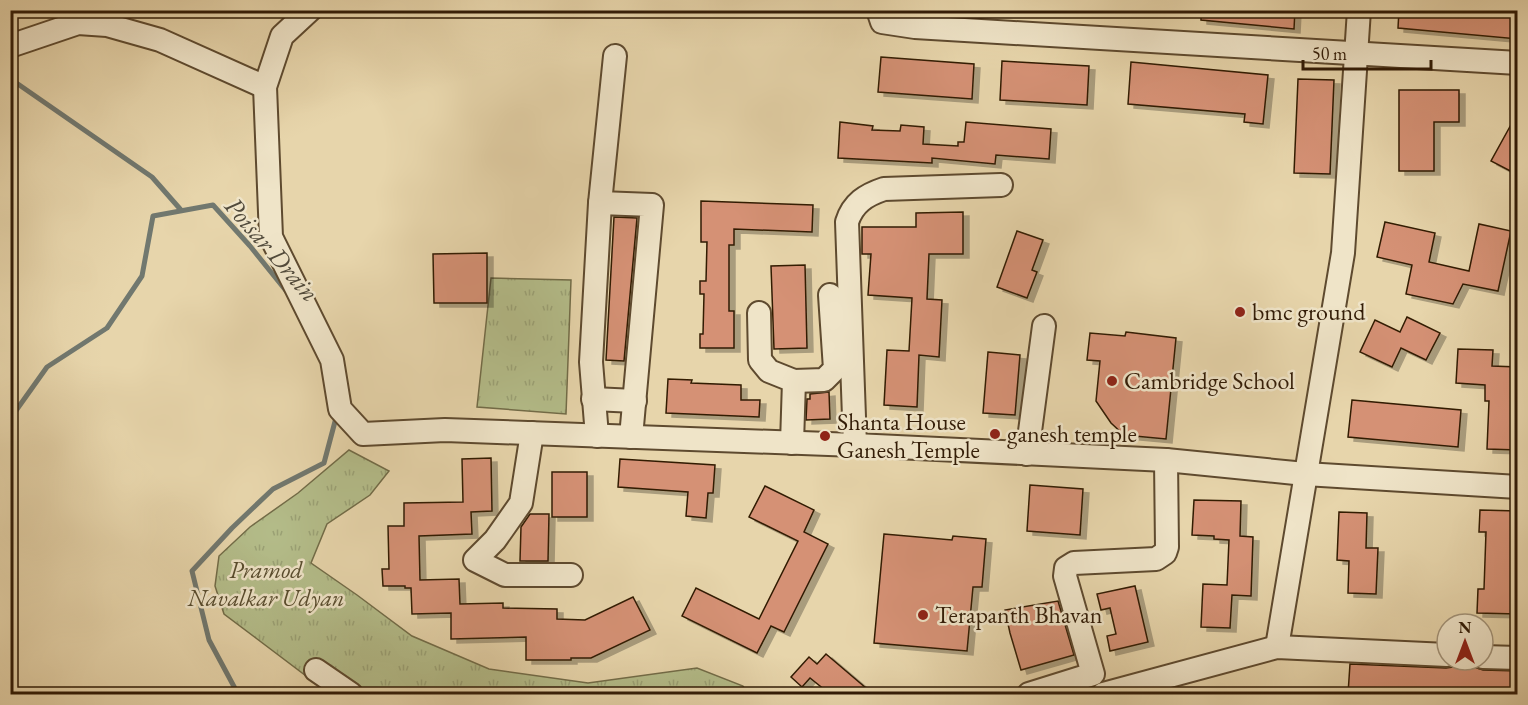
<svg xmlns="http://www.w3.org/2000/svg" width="1528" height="705" font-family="'EB Garamond',serif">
<defs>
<pattern id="park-tufts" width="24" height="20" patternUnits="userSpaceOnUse" patternTransform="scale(1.5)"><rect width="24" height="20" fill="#b4bd8a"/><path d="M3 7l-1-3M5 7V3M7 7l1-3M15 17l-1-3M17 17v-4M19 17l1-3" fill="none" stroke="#9ba276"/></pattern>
<filter id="shadow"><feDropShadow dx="6" dy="4" stdDeviation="0" flood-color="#0004"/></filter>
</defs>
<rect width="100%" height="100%" fill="#e7d5ab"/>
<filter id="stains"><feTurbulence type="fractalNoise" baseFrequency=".00333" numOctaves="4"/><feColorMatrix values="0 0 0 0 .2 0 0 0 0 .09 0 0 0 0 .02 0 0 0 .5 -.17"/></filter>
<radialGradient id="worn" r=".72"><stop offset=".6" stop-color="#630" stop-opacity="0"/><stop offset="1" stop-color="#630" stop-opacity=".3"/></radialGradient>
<g fill="url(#park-tufts)" stroke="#726c48" stroke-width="1.5">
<path d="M491,278L571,280L566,414L477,407Z"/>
<path d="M349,450L389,471L370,495L327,524L311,563L357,595L412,636L489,669L588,683L697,668L743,686L748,694H330L224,614L215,586L219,556L250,527L298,493Z"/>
</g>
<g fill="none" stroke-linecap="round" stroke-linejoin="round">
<g stroke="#71786f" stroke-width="5">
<path d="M10,13L12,10"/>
<path d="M10,63L15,82L152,177L181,210"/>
<path d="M10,419L47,367L107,328L142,276L153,216L213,205L250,246L287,292"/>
<path d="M238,694L209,640L192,571L232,528L273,489L324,463L337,414"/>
</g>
</g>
<g fill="#d59175" stroke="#311b06" stroke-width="1.5" filter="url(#shadow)">
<path d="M1201,10H1295L1294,29L1201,20Z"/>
<path d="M1399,10H1518V39L1398,28Z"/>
<path d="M881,57L974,64L972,99L878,92Z"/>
<path d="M1002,61L1089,66L1087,105L1000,100Z"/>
<path d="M1131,62L1268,75L1263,124L1244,122L1245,114L1128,104Z"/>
<path d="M1298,79L1334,80L1330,174L1294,173Z"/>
<path d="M1399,90H1459V122H1434V171H1399Z"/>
<path d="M1518,112V175L1491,161Z"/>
<path d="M840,122L873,126L872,130L900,131L901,125L924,127L923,144L958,146V142H964L966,122L1051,129L1049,159L996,155L995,164L932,158V163L838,158Z"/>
<path d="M701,201L813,205L812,232L734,229V245H729V311H734V348H700V334H703L704,294H700V281H706L707,242H701Z"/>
<path d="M963,212V254H929L927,299L942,300L939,357L919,355L917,407L884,405L887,350L909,351L912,298L868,295L871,254H862V227H916V213Z"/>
<path d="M614,217L637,218L624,361L606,360Z"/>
<path d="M1385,222L1435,233L1429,262L1469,271L1479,224L1511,231L1498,291L1463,284L1453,304L1406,294L1412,265L1377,257Z"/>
<path d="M1017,231L1043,240L1032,270L1037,272L1027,298L997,287Z"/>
<path d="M487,253V303H434L433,254Z"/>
<path d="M805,265L807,348L774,349L771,266Z"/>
<path d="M1407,317L1440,333L1426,360L1401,348L1392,367L1360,352L1375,320L1400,332Z"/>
<path d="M1126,332L1176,338L1166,439L1124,435L1111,423L1096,401L1100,361L1087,360L1090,333L1125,336Z"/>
<path d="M1458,349L1493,350L1492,366L1518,367V450L1487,449L1489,401H1485V385L1456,383Z"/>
<path d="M988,352L1020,355L1015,415L983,413Z"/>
<path d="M668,379L692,380L691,383L741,385V400H760L759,417L666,413Z"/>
<path d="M829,392L830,419L806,420L807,399H810V394Z"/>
<path d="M1352,400L1461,410L1458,447L1348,437Z"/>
<path d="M491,458L492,511L471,512L472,534L419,536L420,580L459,579L460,604L503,603V608L557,609V619L585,620L633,597L650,630L591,658H571V660H526V637L451,639V613L412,614L411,588H405V586H383L382,569H389L388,526H404V503L463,502L462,459Z"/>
<path d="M620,459L715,465L713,493H708L706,518L686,516L688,492L618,487Z"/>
<rect x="552" y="472" width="35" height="45"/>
<path d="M1030,485L1083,489L1080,535L1027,531Z"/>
<path d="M765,486L814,510L804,532L828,544L784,632L771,626L757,653L682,616L696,588L759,619L798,541L749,517Z"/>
<path d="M1194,500L1241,501L1240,536L1253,537L1251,596L1232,595L1230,628L1201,627L1203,584L1227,585L1229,540L1214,539V536L1192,535Z"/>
<path d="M1480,510L1518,511V614L1477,613L1478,589H1484L1486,532H1479Z"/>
<path d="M1339,512L1367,513L1366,548H1378L1376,594L1348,593L1349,561L1337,560Z"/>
<path d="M530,514H549L548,561H520L521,527Z"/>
<path d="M884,534L952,540L953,536L986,539L982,587H973L967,651L874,643Z"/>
<path d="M1135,586L1148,642L1110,651L1107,636L1116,634L1110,608L1101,610L1097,594Z"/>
<path d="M1058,601L1074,655L1021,670L1010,633L1005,610Z"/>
<path d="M826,654L873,694H830L810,678L802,687L791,677L809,657L817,664Z"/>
<path d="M1458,663L1459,666L1474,667L1483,670L1518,671V694H1348L1350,664L1446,668L1453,667Z"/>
</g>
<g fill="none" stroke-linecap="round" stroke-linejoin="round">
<g stroke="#5e4a2f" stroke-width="26">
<g id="minor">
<path d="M310,10L282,36L265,87L271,237L332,360L340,409L363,434L445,430L855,445L1166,460L1305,474L1518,487"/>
<path d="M878,10L882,22L915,27L1518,63"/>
<path d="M10,46L78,23L107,25L160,40L265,87"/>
<path d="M600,203L652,205L631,437"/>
<path d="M759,313L760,360L769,371L794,381L792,443"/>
<path d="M794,381L824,380L835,369L830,295"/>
<path d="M593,399L635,401"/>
<path d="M532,433L521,503L495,540L475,560L505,575H571"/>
<path d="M597,436L591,362L600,203L615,56"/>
<path d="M855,445L847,222C853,203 866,195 884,189L1001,185"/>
<path d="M1027,454L1044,326"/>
<path d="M1277,647L1343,253L1359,10"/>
<path d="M1483,657L1518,658"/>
<path d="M316,670L351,694"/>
<path d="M1029,694L1093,674L1065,576L1066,568L1074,563L1156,559L1165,553L1167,547L1166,460"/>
<path d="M1103,694L1277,647L1447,655"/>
</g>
</g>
<use href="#minor" stroke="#efe4c8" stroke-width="22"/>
</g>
<g fill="#8f2418" stroke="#efe4c8" stroke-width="2">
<circle cx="1240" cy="312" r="6"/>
<circle cx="1112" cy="381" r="6"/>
<circle cx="995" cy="434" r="6"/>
<circle cx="825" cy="436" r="6"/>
<circle cx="923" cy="615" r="6"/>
</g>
<g text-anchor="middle" stroke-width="5" stroke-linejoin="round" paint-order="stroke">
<g font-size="24" fill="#311b06" stroke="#efe4c8" text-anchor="start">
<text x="1252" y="320">bmc ground</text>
<text x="1124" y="389">Cambridge School</text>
<text x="837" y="430">Shanta House<tspan x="837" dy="28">Ganesh Temple</tspan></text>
<text x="1007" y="442">ganesh temple</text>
<text x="935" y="623">Terapanth Bhavan</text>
</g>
<g font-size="24" font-style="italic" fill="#584c2e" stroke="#efe4c8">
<text x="266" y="578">Pramod<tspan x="266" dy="28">Navalkar Udyan</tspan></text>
</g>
<g font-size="26" font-style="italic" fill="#514a3b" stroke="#efe4c8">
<text transform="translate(272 249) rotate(49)" y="9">Poisar Drain</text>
</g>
</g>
<rect width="1528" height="705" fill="none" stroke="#e7d5ab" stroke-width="36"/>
<rect x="12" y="12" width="1504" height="681" fill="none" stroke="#311b06" stroke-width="3"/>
<rect x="18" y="18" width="1492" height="669" fill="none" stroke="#311b06" stroke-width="1.5"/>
<g transform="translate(1465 642)"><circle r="28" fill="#efe4c8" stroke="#a3947a" stroke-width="1.5"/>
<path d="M0-4.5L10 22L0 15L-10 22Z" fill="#8f2418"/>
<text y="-9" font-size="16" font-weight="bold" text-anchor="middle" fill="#311b06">N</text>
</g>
<path d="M1303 60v9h128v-9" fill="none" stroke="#311b06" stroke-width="3"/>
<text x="1312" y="60" font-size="18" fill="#311b06" stroke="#efe4c8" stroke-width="4.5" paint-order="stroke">50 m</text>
<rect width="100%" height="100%" filter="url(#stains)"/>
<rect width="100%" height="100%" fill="url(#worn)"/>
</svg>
